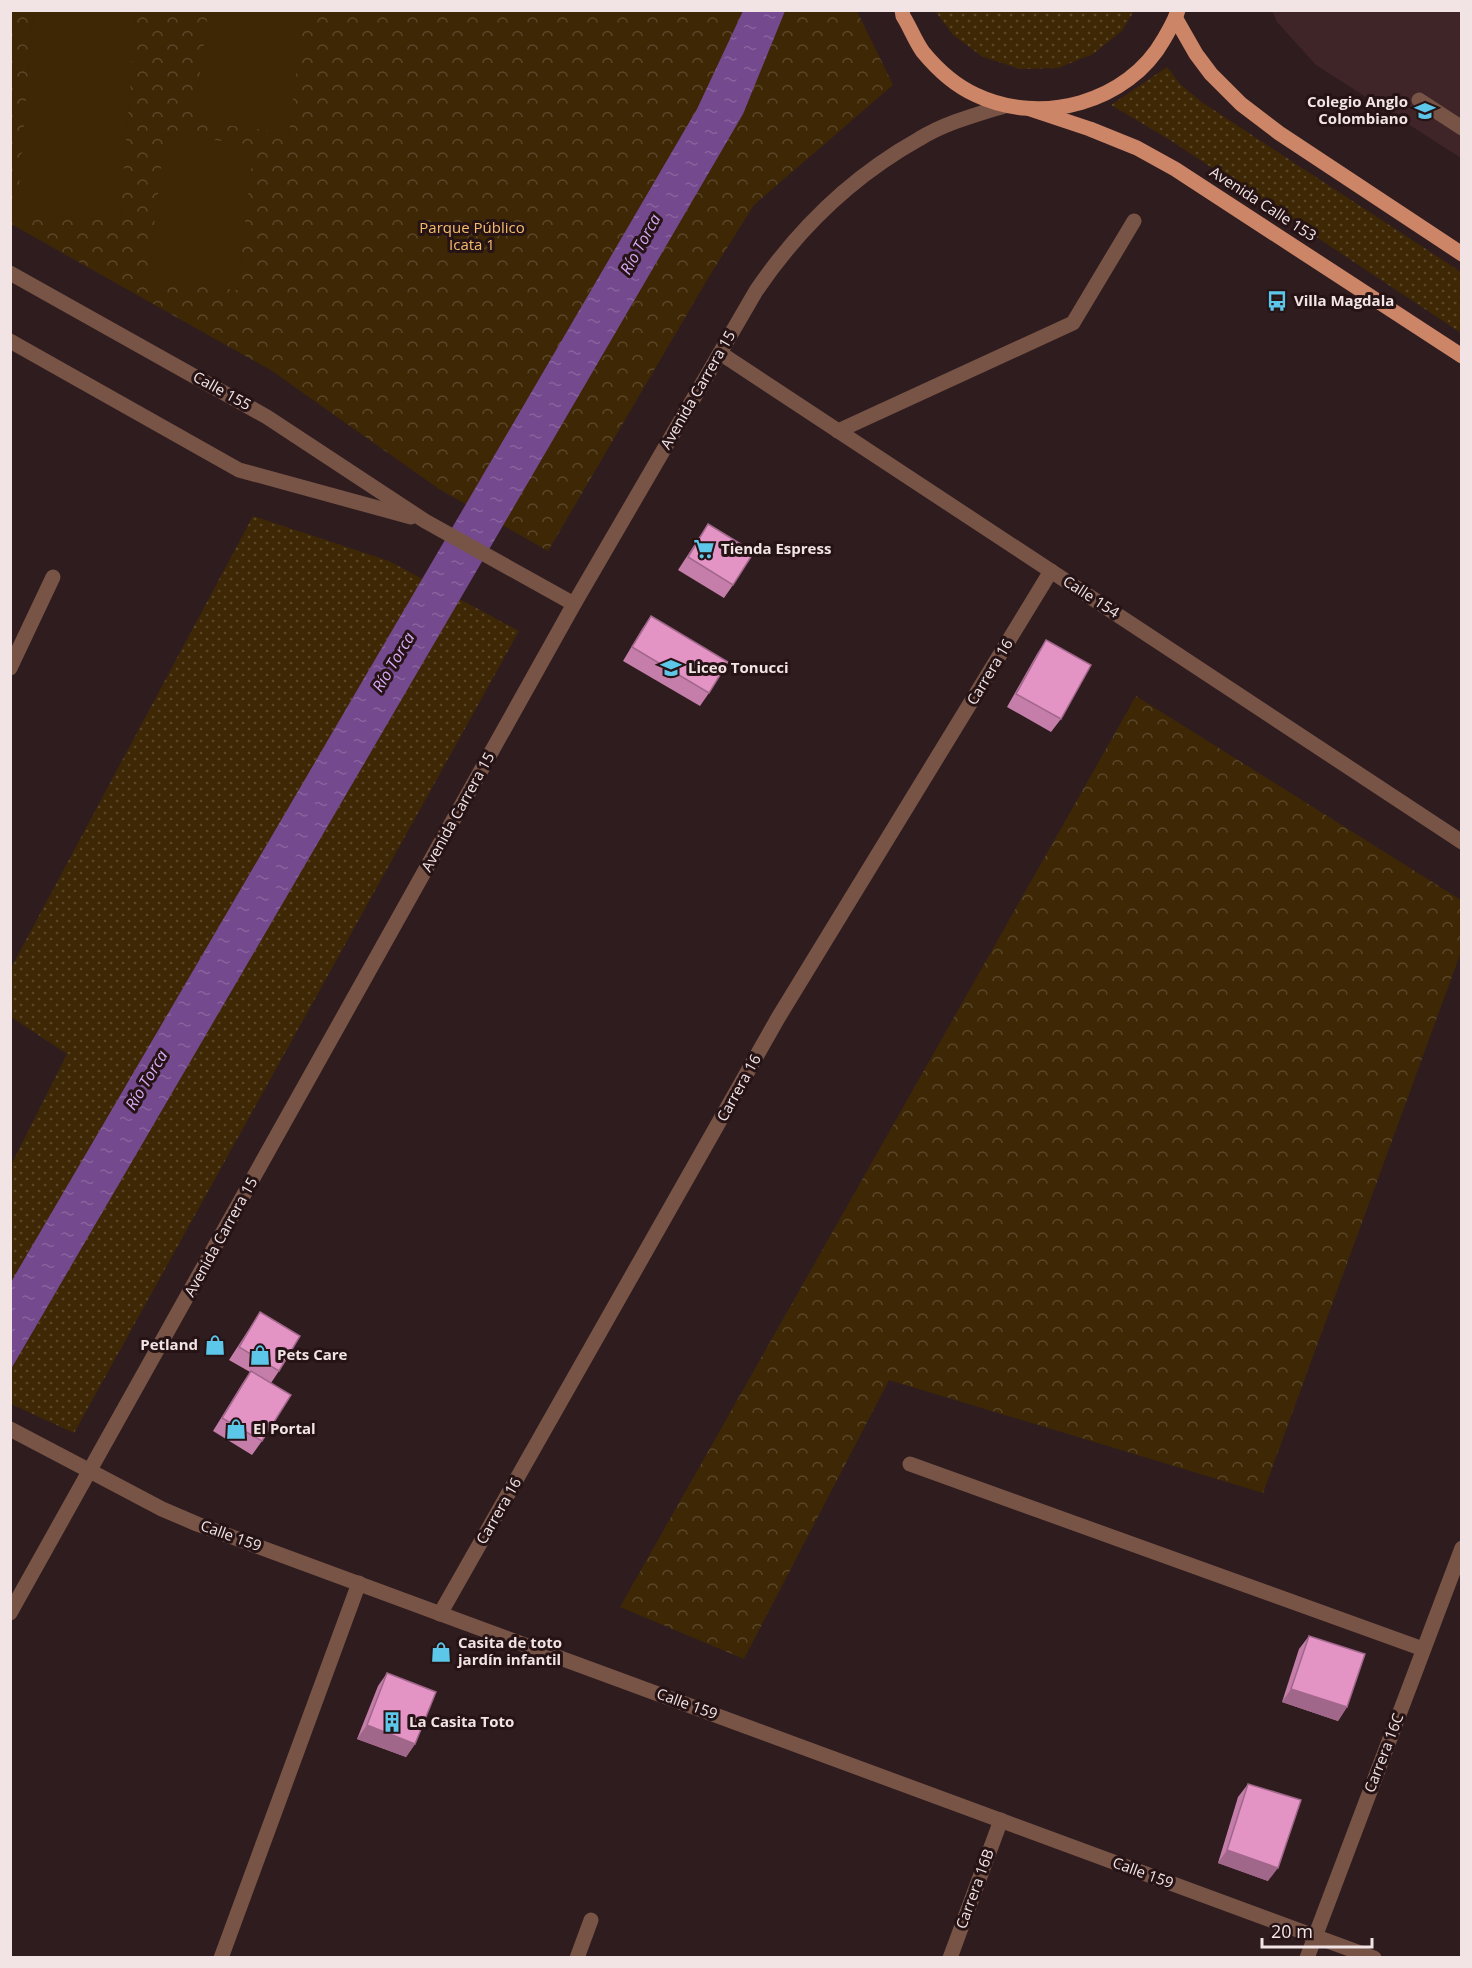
<svg xmlns="http://www.w3.org/2000/svg" width="1472" height="1968" font-family="'Open Sans',sans-serif">
<defs>
<pattern id="grass-dots" width="8" height="8" patternUnits="userSpaceOnUse" patternTransform="scale(1.5)"><rect width="8" height="8" fill="#3d2705"/><path d="M2 2h.1M6 6h.1" fill="none" stroke="#5a4629" stroke-width="1.8" stroke-linecap="round"/></pattern>
<pattern id="park-crowns" width="20" height="18" patternUnits="userSpaceOnUse" patternTransform="scale(1.5)"><rect width="20" height="18" fill="#3d2705"/><path d="M2 6a3 3 0 1 1 6 0M12 15a3 3 0 1 1 6 0" fill="none" stroke="#5a4629"/></pattern>
<pattern id="water-ripples" width="26" height="14" patternUnits="userSpaceOnUse" patternTransform="scale(1.5)"><rect width="26" height="14" fill="#74498d"/><path d="M2 4q2-2 4 0t4 0M15 11q2-2 4 0t4 0" fill="none" stroke="#88639d"/></pattern>
</defs>
<rect width="100%" height="100%" fill="#2f1c1e"/>
<path fill="#3f2528" d="M1272,11H1461V158L1316,65L1277,22Z"/>
<g fill="url(#grass-dots)">
<path d="M935,11H1134L1122,31L1093,54L1058,68L1020,69L983,57L953,35Z"/>
<path d="M1167,67L1181,85L1203,103L1461,272V333L1170,140L1111,105Z"/>
<path d="M253,516L389,561L519,631L74,1433L11,1404V1165L67,1054L11,1017V968Z"/>
</g>
<g fill="url(#park-crowns)">
<path d="M11,11H857L893,85L754,205L710,275L548,551L439,489L272,371L11,224Z"/>
<path d="M1136,696L1461,900V952L1263,1493L889,1380L744,1659L620,1607Z"/>
</g>
<g fill="#3d2705">
<path d="M102,10L136,13L120,221L17,214L33,11Z"/>
<path d="M208,11H304L289,133L194,121Z"/>
<path d="M165,134L254,145L237,290L148,279Z"/>
</g>
<path fill="url(#water-ripples)" d="M743,11H785L743,114L11,1369V1282L697,109Z"/>
<g fill="none" stroke-linecap="round" stroke-linejoin="round">
<g stroke="#775446" stroke-width="15">
<path d="M1419,100L1462,128"/>
<path d="M838,431L1073,323L1134,221"/>
<path d="M10,668L53,577"/>
</g>
<g stroke="#775446" stroke-width="15">
<path d="M10,273L267,417L425,521L574,604"/>
<path d="M10,341L239,470L411,517"/>
<path d="M720,353L1462,842"/>
<path d="M10,1429L90,1471"/>
<path d="M910,1464L1423,1649"/>
<path d="M440,1614L778,1018L1051,571"/>
<path d="M221,1958L359,1583"/>
<path d="M577,1958L591,1920"/>
<path d="M950,1958L1001,1820"/>
<path d="M1307,1958L1462,1548"/>
</g>
<g stroke="#775446" stroke-width="15">
<path d="M90,1471L162,1509L197,1524L1374,1958"/>
<path d="M10,1613L574,604L756,291C798,229 853,176 919,139C945,123 975,115 1004,106"/>
</g>
<g stroke="#cc8567" stroke-width="15">
<path d="M902,10L903,16C910,27 915,41 923,52C937,69 956,86 976,95C1041,126 1128,103 1164,39C1169,30 1175,21 1178,10"/>
<path d="M1176,19L1196,54L1211,74L1241,104L1279,133L1462,254"/>
<path d="M1030,109L1090,129L1137,148L1175,169L1462,356"/>
</g>
</g>
<g fill="#c47ea9">
<path d="M708,524L733,585L724,598L678,570Z"/>
<path d="M651,616L709,693L700,706L623,661L642,629Z"/>
<path d="M1046,640L1061,719L1051,732L1007,707L1037,654Z"/>
<path d="M260,1312L279,1371L271,1383L262,1441L252,1455L213,1431L242,1384L250,1372L229,1360Z"/>
<path d="M1309,1636L1347,1707L1338,1721L1282,1702L1299,1649Z"/>
<path d="M387,1673L415,1744L406,1757L357,1739L378,1686Z"/>
<path d="M1248,1784L1268,1881L1218,1863L1238,1797Z"/>
</g>
<g fill="#a0678a">
<path d="M1291,1689L1347,1707L1338,1721L1282,1702Z"/>
<path d="M367,1725L415,1744L406,1757L357,1739Z"/>
<path d="M1227,1850L1278,1868L1268,1881L1218,1863Z"/>
</g>
<g fill="#e493c5" stroke="#a0678a" stroke-width="1.5">
<path d="M708,524L754,552L733,585L688,557Z"/>
<path d="M651,616L728,662L709,693L632,647Z"/>
<path d="M1046,640L1091,665L1061,719L1016,694Z"/>
<path d="M260,1312L300,1336L279,1371L239,1347Z"/>
<path d="M251,1371L291,1395L262,1441L222,1418Z"/>
<path d="M1309,1636L1365,1654L1347,1707L1291,1689Z"/>
<path d="M387,1673L436,1692L415,1744L367,1725Z"/>
<path d="M1248,1784L1301,1800L1278,1868L1227,1850Z"/>
</g>
<defs>
<g id="school-bare" transform="scale(1.62)"><path d="M0-5L7-2L0 1L-7-2ZM-4 1L0 2.5L4 1V4Q0 6-4 4Z" fill="#5cc7e8" stroke="#251315" stroke-width="2.5" paint-order="stroke"/></g>
<g id="bus-bare" transform="scale(1.62)"><path d="M-5-6H5V4H4V6H2V4H-2V6H-4V4H-5ZM-3.5-4V0h7V-4ZM-3.5 1.2v1.5H-2V1.2ZM2 1.2v1.5H3.5V1.2Z" fill="#5cc7e8" stroke="#251315" stroke-width="2.5" paint-order="stroke"/></g>
<g id="supermarket-bare" transform="scale(1.62)"><path d="M-6-5.5h2.5l.6 2H6L4.5 2H-2.5L-4.4-4H-6ZM-1.5 3.2a1.3 1.3 0 1 0 .1 0ZM3 3.2a1.3 1.3 0 1 0 .1 0Z" fill="#5cc7e8" stroke="#251315" stroke-width="2.5" paint-order="stroke"/></g>
<g id="shop-bare" transform="scale(1.62)"><path d="M-5-2.5h2.3a2.7 3.5 0 0 1 5.4 0H5L5.5 6h-11ZM-1.5-2.5h3a1.5 2.3 0 0 0-3 0Z" fill="#5cc7e8" stroke="#251315" stroke-width="2.5" paint-order="stroke"/></g>
<g id="building-bare" transform="scale(1.62)"><path d="M-4-6H4V6H1V3H-1V6H-4ZM-2.5-4.3h1.7v1.8h-1.7ZM.8-4.3h1.7v1.8H.8ZM-2.5-1h1.7V.8h-1.7ZM.8-1h1.7V.8H.8Z" fill="#5cc7e8" stroke="#251315" stroke-width="2.5" paint-order="stroke"/></g>
</defs>
<g fill-rule="evenodd">
<use href="#school-bare" x="1425" y="111"/>
<use href="#bus-bare" x="1277" y="301"/>
<use href="#supermarket-bare" x="704" y="549"/>
<use href="#school-bare" x="671" y="668"/>
<use href="#shop-bare" x="215" y="1345"/>
<use href="#shop-bare" x="260" y="1355"/>
<use href="#shop-bare" x="236" y="1429"/>
<use href="#shop-bare" x="441" y="1652"/>
<use href="#building-bare" x="392" y="1722"/>
</g>
<g text-anchor="middle" stroke-width="6" stroke-linejoin="round" paint-order="stroke">
<g font-size="15" font-weight="bold" fill="#f2e4e5" stroke="#251315" text-anchor="start">
<text x="1408" y="107" text-anchor="end">Colegio Anglo<tspan x="1408" dy="17">Colombiano</tspan></text>
<text x="1294" y="306">Villa Magdala</text>
<text x="721" y="554">Tienda Espress</text>
<text x="688" y="673">Liceo Tonucci</text>
<text x="198" y="1350" text-anchor="end">Petland</text>
<text x="277" y="1360">Pets Care</text>
<text x="253" y="1434">El Portal</text>
<text x="458" y="1648">Casita de toto<tspan x="458" dy="17">jardín infantil</tspan></text>
<text x="409" y="1727">La Casita Toto</text>
</g>
<g font-size="15" fill="#f2e4e5" stroke="#251315">
<text transform="translate(1263 204) rotate(33)" y="5">Avenida Calle 153</text>
<text transform="translate(698 390) rotate(-60)" y="5">Avenida Carrera 15</text>
<text transform="translate(222 391) rotate(29)" y="5">Calle 155</text>
<text transform="translate(1091 597) rotate(33)" y="5">Calle 154</text>
<text transform="translate(990 672) rotate(-59)" y="5">Carrera 16</text>
<text transform="translate(458 812) rotate(-61)" y="5">Avenida Carrera 15</text>
<text transform="translate(739 1088) rotate(-61)" y="5">Carrera 16</text>
<text transform="translate(221 1237) rotate(-61)" y="5">Avenida Carrera 15</text>
<text transform="translate(499 1511) rotate(-60)" y="5">Carrera 16</text>
<text transform="translate(231 1536) rotate(20)" y="5">Calle 159</text>
<text transform="translate(687 1704) rotate(20)" y="5">Calle 159</text>
<text transform="translate(1384 1753) rotate(-69)" y="5">Carrera 16C</text>
<text transform="translate(1143 1873) rotate(20)" y="5">Calle 159</text>
<text transform="translate(975 1889) rotate(-70)" y="5">Carrera 16B</text>
</g>
<g font-size="15" fill="#f6bd6e" stroke="#251315">
<text x="472" y="233">Parque Público<tspan x="472" dy="17">Icata 1</tspan></text>
</g>
<g font-size="16" font-style="italic" fill="#d9aaf6" stroke="#251315">
<text transform="translate(640 244) rotate(-61)" y="6">Río Torca</text>
<text transform="translate(393 662) rotate(-59)" y="6">Río Torca</text>
<text transform="translate(146 1080) rotate(-59)" y="6">Río Torca</text>
</g>
</g>
<rect width="1472" height="1968" fill="none" stroke="#f2e4e5" stroke-width="24"/>
<path d="M1262 1938v9h110v-9" fill="none" stroke="#f2e4e5" stroke-width="3"/>
<text x="1271" y="1938" font-size="18" fill="#f2e4e5" stroke="#251315" stroke-width="4.5" paint-order="stroke">20 m</text>
</svg>
